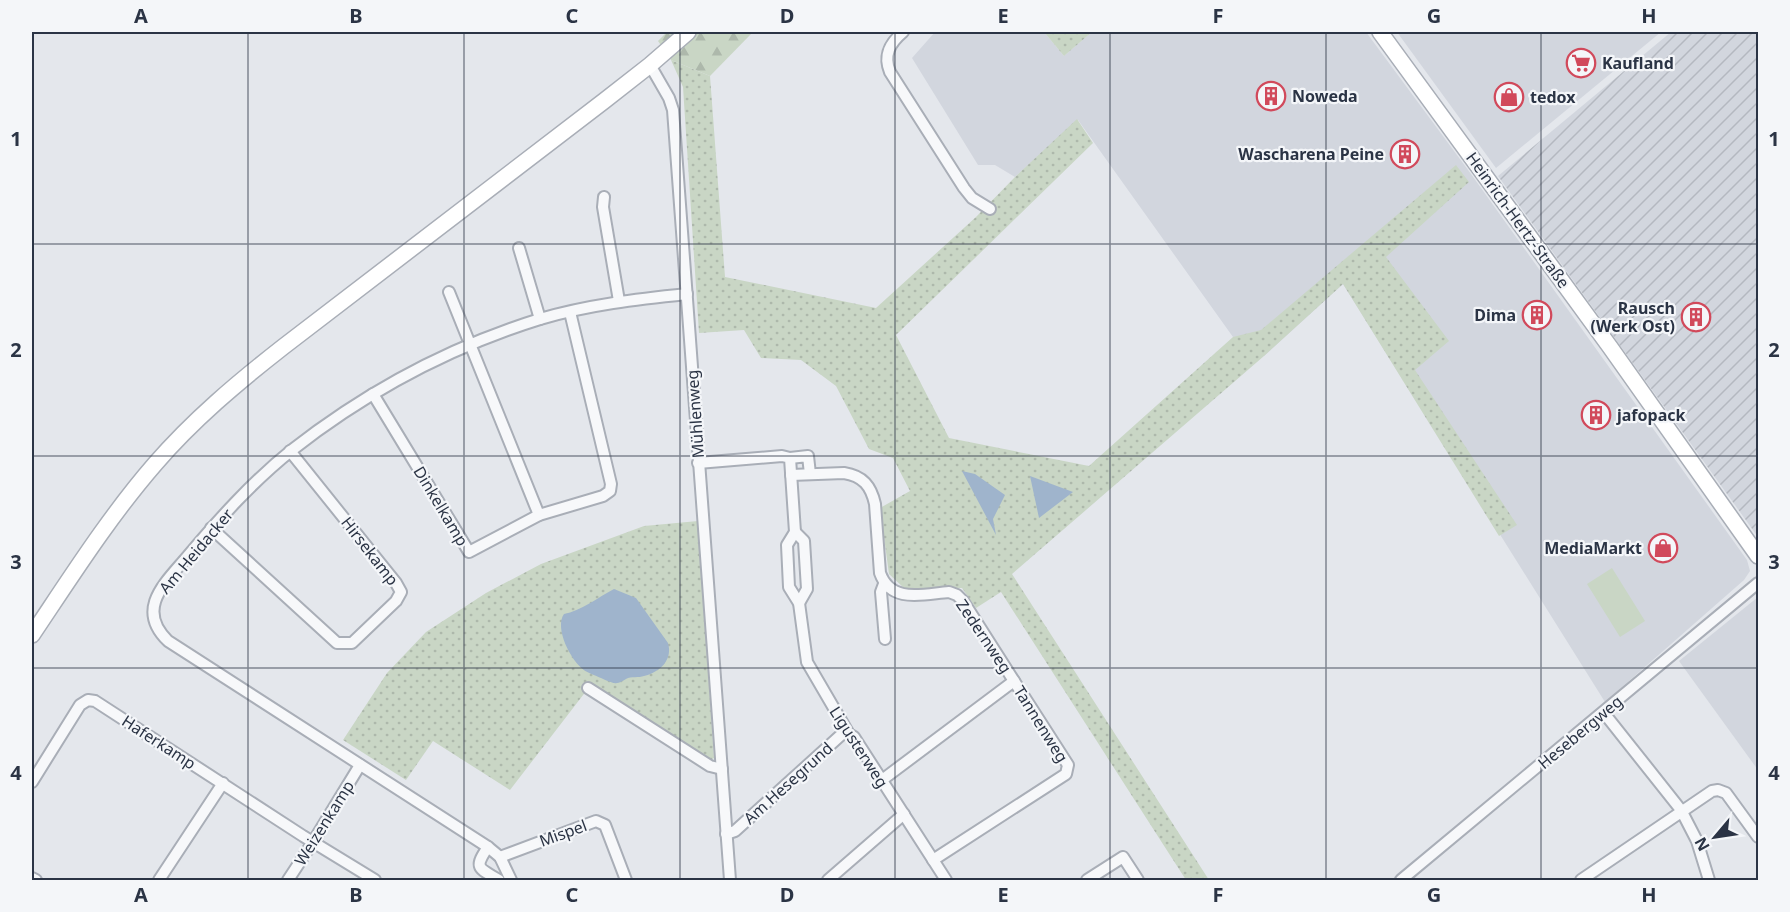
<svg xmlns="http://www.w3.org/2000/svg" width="1790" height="912" font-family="'Noto Sans',sans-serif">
<defs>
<pattern id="industrial-furrows" width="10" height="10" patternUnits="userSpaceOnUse" patternTransform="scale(1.5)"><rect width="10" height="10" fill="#d2d6de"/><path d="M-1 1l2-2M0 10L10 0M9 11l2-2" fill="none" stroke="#b4b8c0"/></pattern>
<pattern id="grass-dots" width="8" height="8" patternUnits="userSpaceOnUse" patternTransform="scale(1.5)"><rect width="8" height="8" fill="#c9d6c5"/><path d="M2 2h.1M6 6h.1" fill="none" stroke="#adb8ab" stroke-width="1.8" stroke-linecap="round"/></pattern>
<pattern id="forest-firs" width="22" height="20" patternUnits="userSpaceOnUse" patternTransform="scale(1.5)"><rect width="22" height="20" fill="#c9d6c5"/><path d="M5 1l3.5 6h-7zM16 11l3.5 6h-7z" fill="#adb8ab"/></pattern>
</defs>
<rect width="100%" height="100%" fill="#e4e7ec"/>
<g fill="#d2d6de">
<path d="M935,32H1044L1064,56L1092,32H1366L1471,174L1747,560L1750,571L1744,580L1605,702L1343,284L1264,356L1233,337L1078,120L1015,177L995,165H978L912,58Z"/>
<path d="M1397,32H1661L1496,168Z"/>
<path d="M1758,597V770L1679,661Z"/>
</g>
<path fill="url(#industrial-furrows)" d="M1671,32H1758V537L1498,176Z"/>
<g fill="url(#grass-dots)">
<path d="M1044,32H1092L1064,56Z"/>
<path d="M671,60L710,76L725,277L876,308L976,217L1015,177L1077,119L1093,143L896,335L949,438L1089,466L1233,337L1261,330L1456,165L1469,182L1386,257L1449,341L1415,370L1517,525L1499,536L1343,284L1264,356L1012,574L1209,880H1186L1001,592L976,608L962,588L905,589L889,574L880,508L910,491L893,458L869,449L836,386L801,360L761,358L744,330L699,333L683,87Z"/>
<path d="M698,521L714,758L710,760L702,757L590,686L510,790L433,741L406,780L343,740L387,673L426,632L486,593L541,564L644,526Z"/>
</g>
<path fill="url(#forest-firs)" d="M667,32H753L710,76L671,60L658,41Z"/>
<path fill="#c9d6c5" d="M1612,568L1645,621L1620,637L1587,584Z"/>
<g fill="#9fb4cc">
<path d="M962,471L975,474L1005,495L993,519L996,535Z"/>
<path d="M1030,476L1073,492L1039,518Z"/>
<path d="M614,589L636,598L668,643C673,660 660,672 644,676C639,678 631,676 626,679C622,681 619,684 614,683C612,683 586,672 584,670C571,661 554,628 564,614C580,611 599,597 614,589Z"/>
</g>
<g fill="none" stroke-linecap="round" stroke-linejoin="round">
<g stroke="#a9aeb7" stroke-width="14">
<g id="street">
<path d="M903,32C890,43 883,55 890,72L964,188L972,198L990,209"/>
<path d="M650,65L669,98L673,110L730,880"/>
<path d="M604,197L603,207L619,301"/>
<path d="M519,248L540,319"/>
<path d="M449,292L539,515"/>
<path d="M373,394L469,552L539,515L603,496L610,491L611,484L570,312"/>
<path d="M790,458L808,456L810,474"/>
<path d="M698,463L782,456L790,458L795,532L787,545L789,587L799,603L807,662L849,734L854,737L946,880"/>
<path d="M791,475L844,473C863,476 871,486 875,504L880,573C891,604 923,594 949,592L957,595L963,601L1014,681"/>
<path d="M211,528L337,643H352L396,601L401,592L396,583L290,451"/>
<path d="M795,532L804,541L807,589L799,603"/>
<path d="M884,584L881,592L885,639"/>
<path d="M588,688L710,766L722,769"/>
<path d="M1604,713L1681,810L1697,841L1709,880"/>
<path d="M882,780L1014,681L1068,765L1066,774L933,860"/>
<path d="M32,782L80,705L88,700L95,701L303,836L375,880"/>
<path d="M726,834L735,831L841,735L846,733L849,734"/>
<path d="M488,847C473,869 479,868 499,880"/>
<path d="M500,857L596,821L605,825L626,880"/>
<path d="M32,878L36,880"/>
<path d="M159,880L223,783"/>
<path d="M288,880L313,842L360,765"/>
<path d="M511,880L500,857L488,847L168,641C135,609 165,583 187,557C219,519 253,481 292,450C366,392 450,347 540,319C587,305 638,299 687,294"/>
<path d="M828,880L904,814"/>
<path d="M1087,880L1123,857L1138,880"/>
<path d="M1401,880L1758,583"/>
<path d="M1581,880L1712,791L1718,790L1726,793L1758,837"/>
</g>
</g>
<g stroke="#a9aeb7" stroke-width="18">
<g id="secondary">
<path d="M1380,32L1610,347L1758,556"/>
<path d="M32,635C71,577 109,517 155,464C193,420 237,383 283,347L604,101L650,65L688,32"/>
</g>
</g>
<use href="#street" stroke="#f7f8fa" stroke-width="10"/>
<use href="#secondary" stroke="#fff" stroke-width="15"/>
</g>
<path fill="none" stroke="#2b3445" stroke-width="1.5" stroke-opacity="0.55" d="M248,32V880M464,32V880M680,32V880M895,32V880M1110,32V880M1326,32V880M1541,32V880M32,244H1758M32,456H1758M32,668H1758"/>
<defs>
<g id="supermarket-ring" transform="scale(1.5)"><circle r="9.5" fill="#f4f6f9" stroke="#d1495b" stroke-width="1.5"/><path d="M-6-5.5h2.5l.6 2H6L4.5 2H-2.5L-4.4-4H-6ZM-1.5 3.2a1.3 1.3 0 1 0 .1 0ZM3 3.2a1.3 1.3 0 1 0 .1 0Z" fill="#d1495b"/></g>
<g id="building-ring" transform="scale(1.5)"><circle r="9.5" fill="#f4f6f9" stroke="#d1495b" stroke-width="1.5"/><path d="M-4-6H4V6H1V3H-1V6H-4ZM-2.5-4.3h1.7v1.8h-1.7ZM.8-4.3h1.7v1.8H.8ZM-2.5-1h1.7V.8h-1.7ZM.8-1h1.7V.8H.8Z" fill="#d1495b"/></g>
<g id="shop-ring" transform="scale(1.5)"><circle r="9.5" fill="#f4f6f9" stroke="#d1495b" stroke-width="1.5"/><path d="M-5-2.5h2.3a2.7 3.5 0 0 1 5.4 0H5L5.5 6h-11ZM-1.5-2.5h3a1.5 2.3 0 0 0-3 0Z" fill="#d1495b"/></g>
</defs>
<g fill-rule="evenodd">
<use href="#supermarket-ring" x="1581" y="63"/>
<use href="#building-ring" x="1271" y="96"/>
<use href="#shop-ring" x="1509" y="97"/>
<use href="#building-ring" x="1405" y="154"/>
<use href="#building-ring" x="1537" y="315"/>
<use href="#building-ring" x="1696" y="317"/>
<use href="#building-ring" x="1596" y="415"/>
<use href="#shop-ring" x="1663" y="548"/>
</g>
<g text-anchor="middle" stroke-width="4.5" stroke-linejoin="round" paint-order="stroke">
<g font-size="16" font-weight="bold" fill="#2b3445" stroke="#f4f6f9" text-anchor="start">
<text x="1602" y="69">Kaufland</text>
<text x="1292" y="102">Noweda</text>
<text x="1530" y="103">tedox</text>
<text x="1384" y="160" text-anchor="end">Wascharena Peine</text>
<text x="1675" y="314" text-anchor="end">Rausch<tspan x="1675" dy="18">(Werk Ost)</tspan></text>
<text x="1516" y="321" text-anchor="end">Dima</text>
<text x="1617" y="421">jafopack</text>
<text x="1642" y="554" text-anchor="end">MediaMarkt</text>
</g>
<g font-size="16" fill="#2b3445" stroke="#f4f6f9">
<text transform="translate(1518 220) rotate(54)" y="6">Heinrich-Hertz-Straße</text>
<text transform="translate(695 414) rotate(-94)" y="6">Mühlenweg</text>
<text transform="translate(441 506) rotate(59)" y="6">Dinkelkamp</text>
<text transform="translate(196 551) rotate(-50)" y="6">Am Heidacker</text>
<text transform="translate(370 551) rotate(52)" y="6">Hirsekamp</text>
<text transform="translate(984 636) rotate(56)" y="6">Zedernweg</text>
<text transform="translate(1041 724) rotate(58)" y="6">Tannenweg</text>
<text transform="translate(1580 732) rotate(-40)" y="6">Hesebergweg</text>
<text transform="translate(159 742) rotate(33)" y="6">Haferkamp</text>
<text transform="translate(859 747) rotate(57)" y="6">Ligusterweg</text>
<text transform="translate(788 783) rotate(-42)" y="6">Am Hesegrund</text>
<text transform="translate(324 823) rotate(-58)" y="6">Weizenkamp</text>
<text transform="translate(563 833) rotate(-20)" y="6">Mispel</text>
</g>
</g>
<rect width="1790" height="912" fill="none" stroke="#f4f6f9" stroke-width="66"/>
<g transform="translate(1715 837) rotate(241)" stroke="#f4f6f9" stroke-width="4.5" paint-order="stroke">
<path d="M0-4.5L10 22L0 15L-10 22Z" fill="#2b3445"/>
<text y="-9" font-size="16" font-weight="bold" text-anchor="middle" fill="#2b3445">N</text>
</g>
<rect x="33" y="33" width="1724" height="846" fill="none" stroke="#2b3445" stroke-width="2"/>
<g font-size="20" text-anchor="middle" font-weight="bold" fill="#2b3445">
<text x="141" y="23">A</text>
<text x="356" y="23">B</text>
<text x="572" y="23">C</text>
<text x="787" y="23">D</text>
<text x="1003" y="23">E</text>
<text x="1218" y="23">F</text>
<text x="1434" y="23">G</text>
<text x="1649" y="23">H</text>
<text x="16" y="146">1</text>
<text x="1774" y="146">1</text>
<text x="16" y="357">2</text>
<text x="1774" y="357">2</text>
<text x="16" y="569">3</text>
<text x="1774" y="569">3</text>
<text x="16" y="780">4</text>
<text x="1774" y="780">4</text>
<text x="141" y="902">A</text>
<text x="356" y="902">B</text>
<text x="572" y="902">C</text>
<text x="787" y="902">D</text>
<text x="1003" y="902">E</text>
<text x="1218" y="902">F</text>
<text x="1434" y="902">G</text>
<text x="1649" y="902">H</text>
</g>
</svg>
